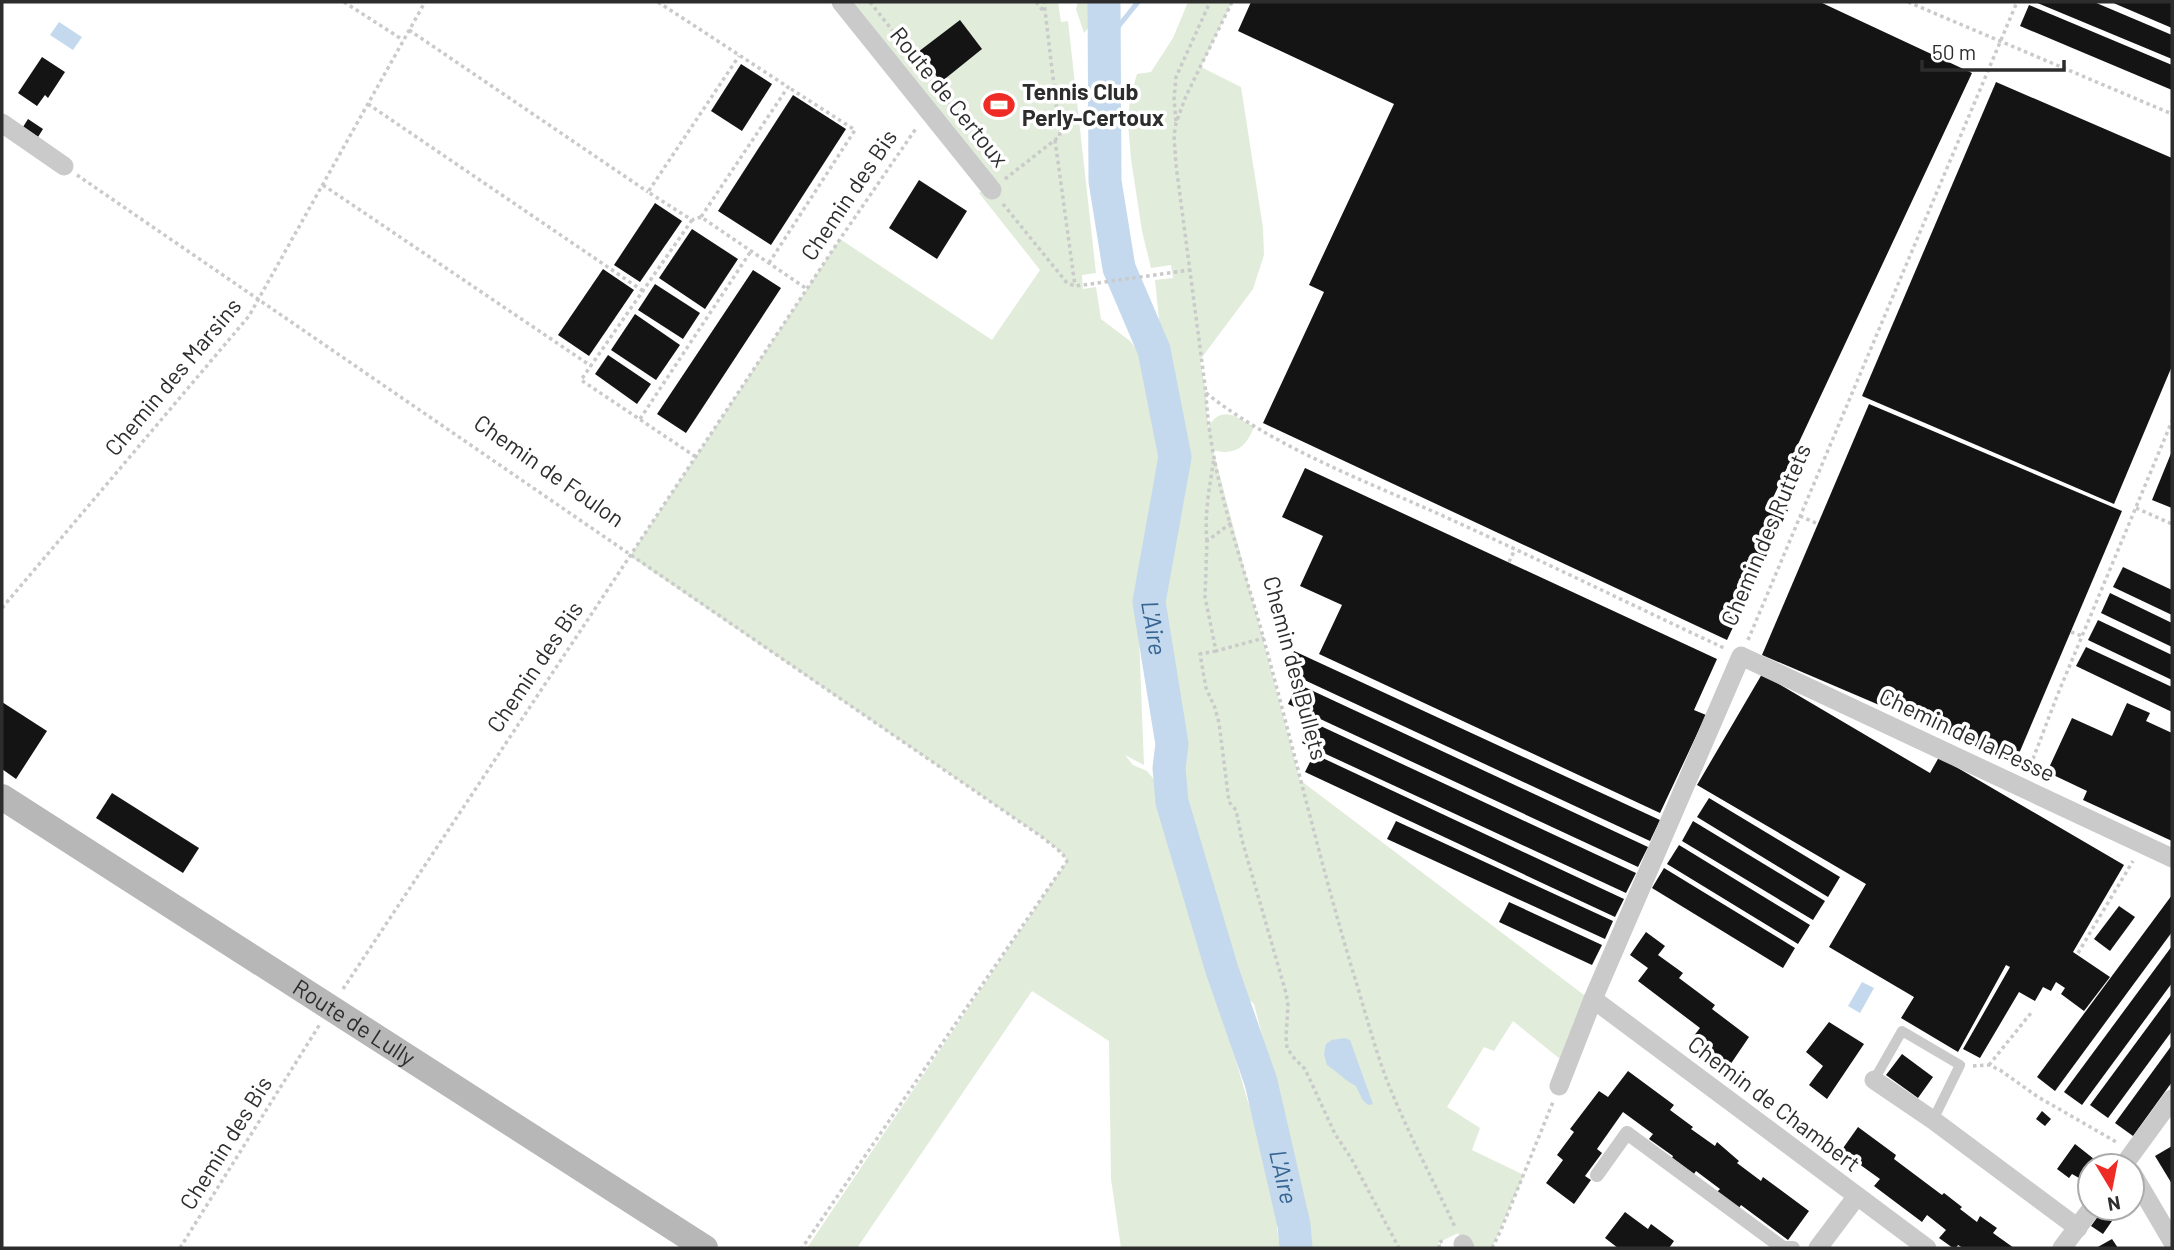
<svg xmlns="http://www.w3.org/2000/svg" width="2174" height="1250" font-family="Barlow,sans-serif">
<rect width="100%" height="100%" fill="#fff"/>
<g fill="#e1ecda">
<path d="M853,2H1058L1061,22L1068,21L1096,273L1082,275L1083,289L1096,287L1101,319L1130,341L1145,360L1163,460L1151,546L1137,585L1144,765L1125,755L1133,765L1147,771L1161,788L1158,800L1178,854L1194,916L1248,1102L1269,1146L1281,1215L1277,1228L1280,1248H1121L1111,1179L1109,1041L1032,991L857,1248H807L1067,861L1062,853L1042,837L630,556L840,239L992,340L1040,270L979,193L994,182Z"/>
<path d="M1078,2H1095C1097,15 1093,23 1084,33L1076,9Z"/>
<path d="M1188,2H1232L1201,67L1241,87L1263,228L1264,255L1253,289L1200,360L1206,393L1208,427C1222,405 1235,416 1254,427C1246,448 1234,456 1213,450L1300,780L1588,998L1565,1063L1513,1021L1494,1051L1484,1047L1447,1107L1480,1128L1472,1150L1524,1175L1492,1248C1474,1248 1466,1250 1458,1233L1438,1243L1440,1248H1304L1299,1206L1289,1167L1275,1085L1254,1004L1248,999L1233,962L1197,847L1183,783L1184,742L1174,711L1156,602L1181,488V435L1161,339L1155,280L1173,278L1171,265L1151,268L1142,231L1131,159L1128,123L1130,98L1137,74L1151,72L1173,38Z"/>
</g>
<g fill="#c4d9ed">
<path d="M59,22L82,37L73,50L50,35Z"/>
<path d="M1862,982L1874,988L1860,1013L1848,1006Z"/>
<path d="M1345,1038L1350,1040L1373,1104L1368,1105L1362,1099L1356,1086C1345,1081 1338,1072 1327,1065L1324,1054L1326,1044L1332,1040Z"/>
</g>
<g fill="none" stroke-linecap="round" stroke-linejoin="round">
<path stroke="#c4d9ed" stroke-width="5" d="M1105,43L1138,2"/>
<path stroke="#c4d9ed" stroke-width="33" id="s1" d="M1104,2L1105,181L1119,268L1154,350L1175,457L1149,602L1172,744L1169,768L1172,802L1222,970L1261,1082L1294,1225L1296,1248"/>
</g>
<g fill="#141414">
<path d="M1251,2H1820L1972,73L1771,502L1788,510L1727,640L1263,423L1324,292L1309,285L1394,104L1238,31Z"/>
<path d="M2035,2H2094L2172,35V59Z"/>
<path d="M2111,2H2170L2172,3V28Z"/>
<path d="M2029,5L2172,65V90L2020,26Z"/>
<path d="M960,20L982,49L941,82L918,52Z"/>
<path d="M42,57L65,72L48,98L45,95L37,106L18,93Z"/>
<path d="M741,64L772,84L742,131L711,111Z"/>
<path d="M1996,82L2172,158V366L2114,504L1862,396Z"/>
<path d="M793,95L846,129L771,245L718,211Z"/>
<path d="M28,119L43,129L38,137L23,127Z"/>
<path d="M919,180L967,211L937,259L889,228Z"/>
<path d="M655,203L682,221L640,282L614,265Z"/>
<path d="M692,229L738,259L705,309L659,278Z"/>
<path d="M603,269L634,290L589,356L558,335Z"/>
<path d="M753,270L781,288L686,433L657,414Z"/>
<path d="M655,284L700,313L683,339L638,310Z"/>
<path d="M635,314L680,345L656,380L611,350Z"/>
<path d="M608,355L651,384L637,404L595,374Z"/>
<path d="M1869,404L2122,511L2015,763L1762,655Z"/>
<path d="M2172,451V508L2152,500Z"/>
<path d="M1305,468L1717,659L1694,710L1706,715L1660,813L1319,654L1342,605L1300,586L1323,536L1282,517Z"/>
<path d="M2123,567L2172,590V615L2113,587Z"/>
<path d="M2110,593L2172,623V647L2101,613Z"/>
<path d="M2098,620L2172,655V680L2088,640Z"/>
<path d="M2086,647L2172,687V712L2076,666Z"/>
<path d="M1294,651L1660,820L1650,841L1285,671Z"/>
<path d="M1762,674L1930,773L1939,757L2124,865L2073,952L2110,977L2084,1011L2061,994L2065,988L2056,982L2051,991L2043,987L2035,1001L2019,992L1980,1058L1963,1049L2010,967L2006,965L1958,1052L1901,1018L1914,997L1829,947L1866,884L1697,785Z"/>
<path d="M1298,684L1648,847L1638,867L1288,704Z"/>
<path d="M2,702L47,731L16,779L2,769Z"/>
<path d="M2127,703L2150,713L2146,721L2172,733V841L2083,800L2087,791L2047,772L2072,718L2112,736Z"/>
<path d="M1312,722L1636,873L1626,893L1302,743Z"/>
<path d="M1314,754L1624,899L1615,917L1305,772Z"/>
<path d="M112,793L199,848L183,873L96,818Z"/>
<path d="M1709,798L1840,877L1828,897L1697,817Z"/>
<path d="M1396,821L1613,921L1605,939L1387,839Z"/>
<path d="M1693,821L1825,901L1813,920L1682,841Z"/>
<path d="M1679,845L1810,925L1798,944L1667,864Z"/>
<path d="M1664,868L1795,948L1783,968L1652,888Z"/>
<path d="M2172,895V932L2055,1091L2037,1077Z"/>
<path d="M1509,902L1602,945L1592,965L1499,922Z"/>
<path d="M2119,906L2135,917L2110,951L2094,939Z"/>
<path d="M1646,932L1665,946L1658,955L1683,973L1679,978L1715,1005L1712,1009L1749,1037L1730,1065L1693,1037L1700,1028L1638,981L1648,968L1630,955Z"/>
<path d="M2172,946V983L2082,1105L2064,1092Z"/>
<path d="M2172,994V1031L2108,1118L2090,1105Z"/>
<path d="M1829,1022L1864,1044L1827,1099L1809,1085L1823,1066L1806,1052Z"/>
<path d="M2172,1045V1082L2133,1136L2115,1123Z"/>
<path d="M1902,1054L1933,1077L1918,1098L1886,1075Z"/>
<path d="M1628,1071L1674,1105L1670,1110L1693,1127L1691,1129L1715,1146L1717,1142L1739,1161L1737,1163L1761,1181L1763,1177L1809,1211L1788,1240L1741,1205L1739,1208L1717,1192L1720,1189L1696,1171L1694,1174L1672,1158L1673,1156L1649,1139L1653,1134L1623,1112L1597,1149L1602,1153L1585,1176L1591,1180L1574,1204L1546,1183L1563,1160L1557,1155L1574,1132L1570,1129L1599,1091L1608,1097Z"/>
<path d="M2042,1111L2051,1119L2045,1126L2036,1119Z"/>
<path d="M1858,1127L1896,1155L1894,1159L1942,1195L1944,1193L1962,1207L1960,1209L1977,1222L1980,1216L1997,1228L1993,1233L2014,1248H1963L1958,1245L1956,1248H1953L1939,1238L1946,1230L1927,1215L1922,1222L1874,1186L1880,1179L1841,1151Z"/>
<path d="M2075,1144L2094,1159L2079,1178L2072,1174L2069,1178L2057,1169Z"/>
<path d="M2172,1146V1184L2155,1156Z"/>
<path d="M2104,1208H2121L2103,1234L2091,1226Z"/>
<path d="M1625,1212L1648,1229L1651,1224L1674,1241L1669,1248H1618L1605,1238Z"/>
<path d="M2112,1239L2118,1248H2096Z"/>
</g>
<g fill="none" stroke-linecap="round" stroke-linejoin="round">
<g stroke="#cacaca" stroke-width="3.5" stroke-dasharray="3.5 3.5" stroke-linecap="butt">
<path d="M344,2L403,40"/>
<path d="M658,2L788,87L701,217L807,289"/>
<path d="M870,2L980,142"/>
<path d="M1036,2L1045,13"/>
<path d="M1232,2L1186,96L1176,123L1174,136L1176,165L1206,393C1210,477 1242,559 1264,640C1294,750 1320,862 1353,972C1364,1007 1373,1043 1386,1078C1406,1129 1432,1178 1455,1227"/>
<path d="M1908,2L2172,114"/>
<path d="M409,30L648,192"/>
<path d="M368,104L643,291"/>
<path d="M1176,121L1174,99L1176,77L1210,2"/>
<path d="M1055,140L1075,286"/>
<path d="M77,175L1042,837L1062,853L1067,861L802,1248"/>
<path d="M1005,179L1060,136L1044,2"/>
<path d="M323,185L591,366"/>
<path d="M1003,204L1067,283L1075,286L1083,285L1190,270"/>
<path d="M701,217L692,220L648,192L739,56"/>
<path d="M692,220L581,380L696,457"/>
<path d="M769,263L855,130L788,87"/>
<path d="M1206,393C1276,448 1361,479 1441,515C1536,558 1630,604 1724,648"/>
<path d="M640,419L751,251"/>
<path d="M2136,508L2172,524"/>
<path d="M1800,516L1818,524"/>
<path d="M1231,523L1207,541L1205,597L1216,651L1264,638"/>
<path d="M1207,541C1204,513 1210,485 1214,458"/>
<path d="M1509,562L1515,549"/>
<path d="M2,608L249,316L425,2"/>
<path d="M2071,632L2082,636"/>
<path d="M1748,640L2017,2"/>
<path d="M1216,651L1200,654L1206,688L1215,708L1219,723L1229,802L1236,810L1242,840L1286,993L1288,1005L1286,1037L1287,1048L1294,1058L1305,1069L1335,1134L1351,1158L1399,1248"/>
<path d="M2028,772L2057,696L2172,421"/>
<path d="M2078,953L2133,861"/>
<path d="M343,989L840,239L917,127"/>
<path d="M1989,1065L2031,1013"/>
<path d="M1973,1066L1989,1065L2000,1070L2038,1097L2118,1143"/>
<path d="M180,1248L320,1024"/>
<path d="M1440,1248L1438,1243L1444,1240"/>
<path d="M1492,1248L1501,1230L1553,1102"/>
</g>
<path stroke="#cacaca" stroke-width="10" d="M1874,1080L1902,1031L1960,1065L1933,1120"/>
<path stroke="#cacaca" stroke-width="14" d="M1597,1175L1627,1133L1783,1248H1793"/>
<g stroke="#cacaca" stroke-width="19">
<path d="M841,2L992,190"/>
<path d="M2,123L64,166"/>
<path d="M1593,999L1927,1248"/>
<path d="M1874,1080L1933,1120L2078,1228"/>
<path d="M1559,1086L1593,999L1741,656L2172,858"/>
<path d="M2123,1166L2172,1099"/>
<path d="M2132,1173L2172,1241"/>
<path d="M1463,1244L1465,1248"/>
<path d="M1818,1248L1857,1196"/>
<path d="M2062,1248L2092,1208"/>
</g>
<path stroke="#b7b7b7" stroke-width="26" id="s2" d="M2,797L705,1248"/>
</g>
<defs>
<g id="stadium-bare" transform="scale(2.415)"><path d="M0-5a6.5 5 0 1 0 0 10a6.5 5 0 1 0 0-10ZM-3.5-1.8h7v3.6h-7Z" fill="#ee2c25" stroke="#fff" stroke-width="2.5" paint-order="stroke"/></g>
</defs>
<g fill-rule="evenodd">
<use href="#stadium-bare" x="999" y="105"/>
</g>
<g text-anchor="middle" stroke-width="7" stroke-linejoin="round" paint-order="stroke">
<g font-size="23" font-weight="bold" fill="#2d2d2d" stroke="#fff" text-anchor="start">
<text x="1022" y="100">Tennis Club<tspan x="1022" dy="26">Perly-Certoux</tspan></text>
</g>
<g font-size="23" fill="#2d2d2d" stroke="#fff">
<text transform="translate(949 97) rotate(51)" y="8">Route de Certoux</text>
<text transform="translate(849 195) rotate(-56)" y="8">Chemin des Bis</text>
<text transform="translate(173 377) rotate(-50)" y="8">Chemin des Marsins</text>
<text transform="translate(549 471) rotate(35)" y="8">Chemin de Foulon</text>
<text transform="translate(1766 535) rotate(-67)" y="8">Chemin des Ruttets</text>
<text transform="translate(535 667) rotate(-56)" y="8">Chemin des Bis</text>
<text transform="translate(1295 668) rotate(75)" y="8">Chemin des Bullets</text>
<text transform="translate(1967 735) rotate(25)" y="8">Chemin de la Pesse</text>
<text dy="8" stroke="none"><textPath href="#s2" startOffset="418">Route de Lully</textPath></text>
<text transform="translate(1774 1104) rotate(37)" y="8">Chemin de Chambert</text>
<text transform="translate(226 1143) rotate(-58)" y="8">Chemin des Bis</text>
</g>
<g font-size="24" font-style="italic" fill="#376593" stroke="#fff">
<text dy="8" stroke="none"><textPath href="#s1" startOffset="639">L'Aire</textPath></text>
<text dy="8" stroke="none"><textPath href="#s1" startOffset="1206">L'Aire</textPath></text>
</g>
</g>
<rect width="2174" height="1250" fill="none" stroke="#2d2d2d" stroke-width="7"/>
<g transform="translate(2111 1187) rotate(170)"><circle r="33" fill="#ffffff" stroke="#ababab" stroke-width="2"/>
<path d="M0-5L12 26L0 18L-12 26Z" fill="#ee2c25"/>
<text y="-10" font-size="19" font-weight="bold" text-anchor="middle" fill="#2d2d2d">N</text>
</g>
<path d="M1922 60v10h142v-10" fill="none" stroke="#2d2d2d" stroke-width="3.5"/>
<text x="1932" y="60" font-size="21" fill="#2d2d2d" stroke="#ffffff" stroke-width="5" paint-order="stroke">50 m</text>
</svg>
